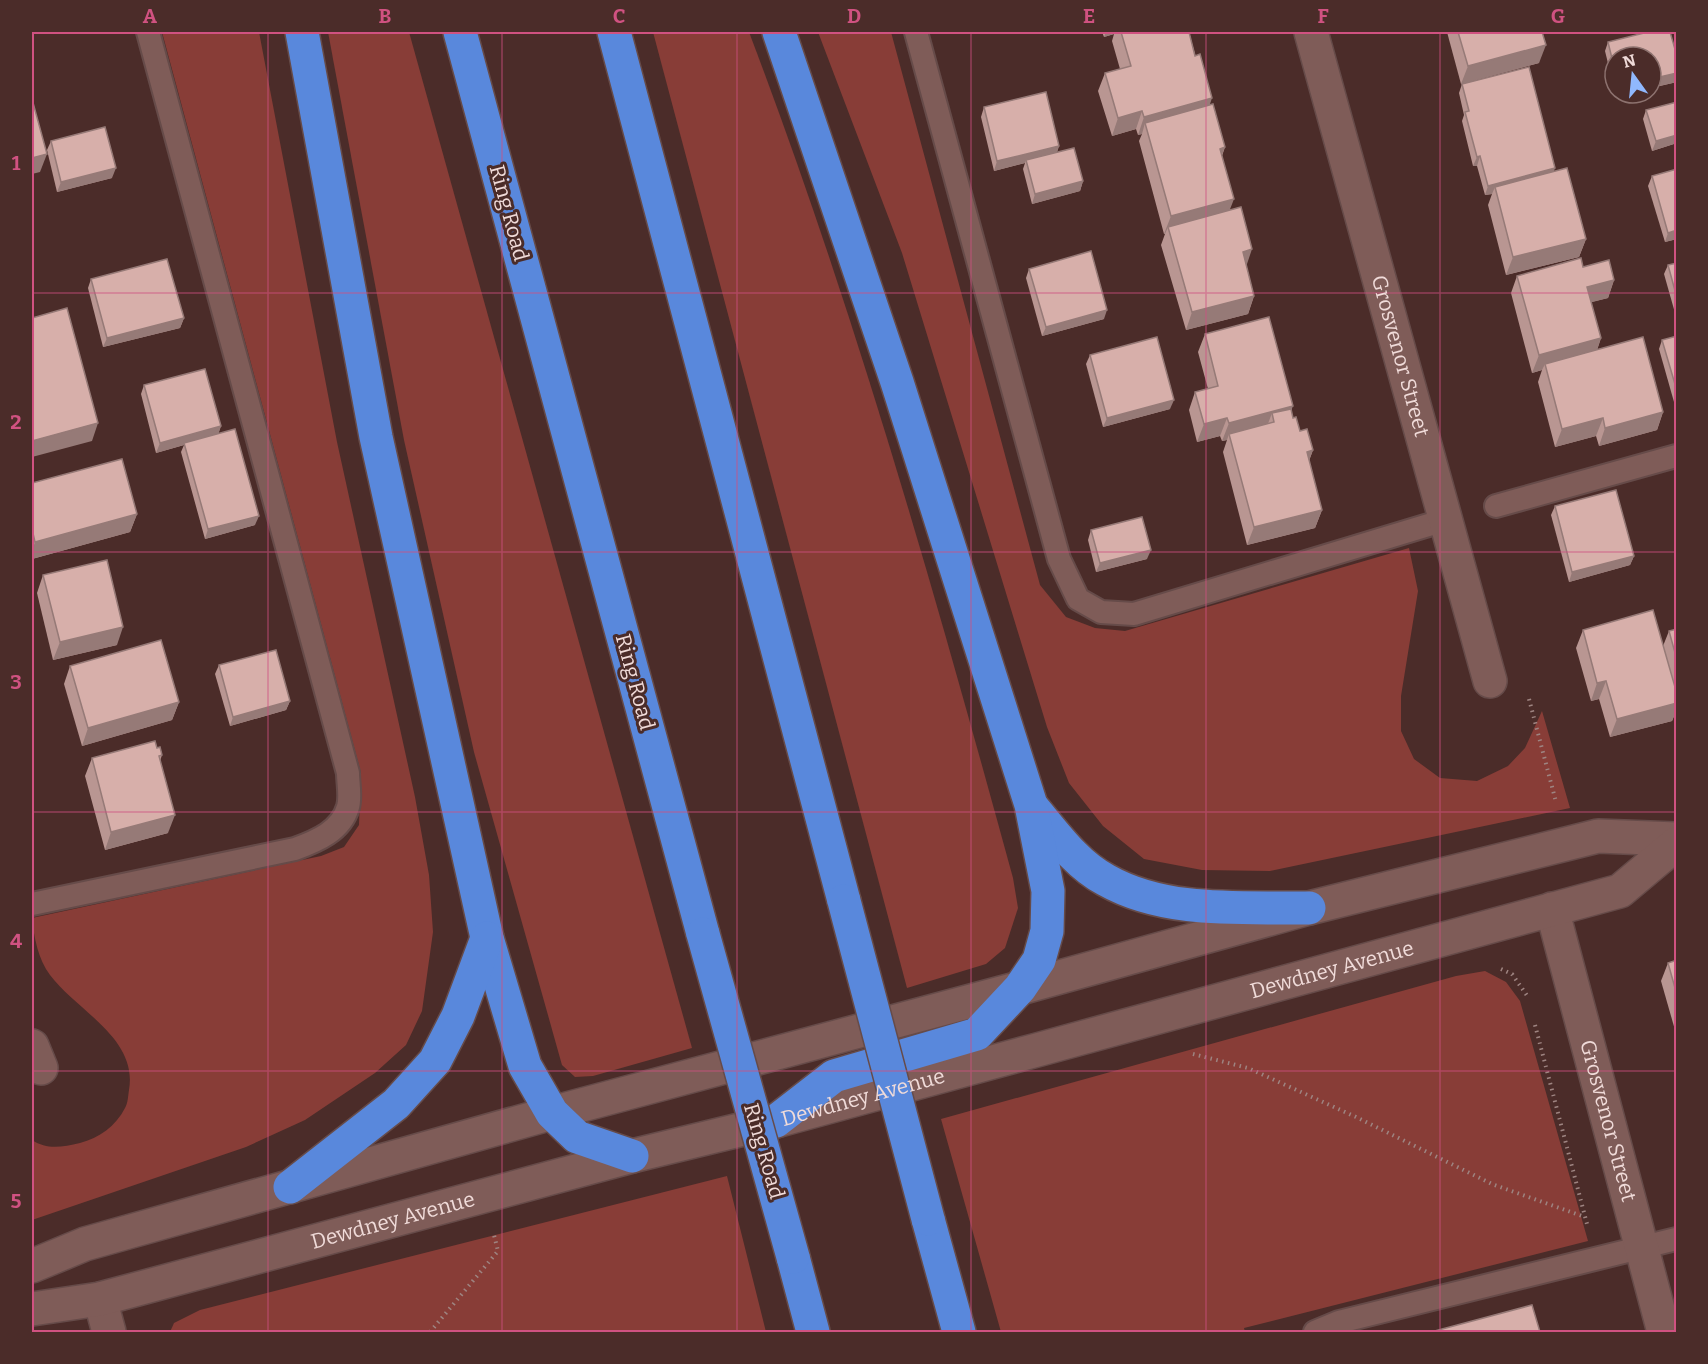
<svg xmlns="http://www.w3.org/2000/svg" width="1708" height="1364" font-family="Bitter,serif">
<rect width="100%" height="100%" fill="#4b2c29"/>
<g fill="#883d37">
<path d="M162,32H259L337,442L415,797L429,875L433,932L422,1011L406,1045L375,1073L305,1120L246,1147L32,1220V1140C47,1150 62,1147 80,1143C99,1138 116,1126 125,1108C128,1103 128,1096 129,1090C138,1038 77,1011 50,975C38,959 34,937 32,918L321,856L344,847L359,825L361,773Z"/>
<path d="M328,32H409L692,1048L593,1076L575,1077L562,1065L474,752L404,440Z"/>
<path d="M653,32H749C854,308 935,593 1013,878L1018,908L1005,948L986,964L907,988Z"/>
<path d="M818,32H891L1040,585L1066,617L1095,628L1125,631L1409,548L1418,591L1401,696V731L1414,759L1440,778L1477,781L1508,766L1525,748L1542,711L1570,808L1270,871L1202,870L1144,859L1103,826L1069,783L1047,727L902,253Z"/>
<path d="M1485,971L1506,982L1520,1001L1588,1241L1244,1328L1245,1332H1001L941,1119L1456,976Z"/>
<path d="M727,1176L766,1332H170L174,1323L200,1310Z"/>
</g>
<g fill="none" stroke-linecap="round" stroke-linejoin="round">
<g stroke="#664b49" stroke-width="26">
<g id="service">
<path d="M916,32L1059,559L1078,599L1101,612L1134,614L1445,520"/>
<path d="M1496,506L1676,456"/>
<path d="M32,904L295,849C317,841 341,831 348,807C351,797 348,783 348,773L148,32"/>
<path d="M1315,1332L1339,1322L1676,1239"/>
</g>
</g>
<g stroke="#664b49" stroke-width="36">
<g id="minor">
<path id="s1" d="M1311,32L1490,681"/>
<path id="s2" d="M1552,909L1664,1332"/>
<path d="M32,1046L41,1068"/>
<path d="M100,1299L109,1332"/>
</g>
</g>
<g stroke="#664b49" stroke-width="36">
<g id="tertiary">
<path d="M32,1266L85,1244L552,1113L1020,988L1309,908L1598,836L1676,839"/>
<path id="s3" d="M32,1309L100,1299L632,1156L776,1121L1037,1050L1620,891L1676,844"/>
</g>
</g>
<g stroke="#664b49" stroke-width="36">
<g id="motorway">
<path d="M302,32L376,437L487,938L525,1066L552,1113L577,1137L632,1156"/>
<path d="M460,32L703,934"/>
<path d="M614,32L844,901"/>
<path d="M1034,809C1055,834 1076,864 1106,880C1166,914 1242,907 1309,908"/>
<path d="M776,1121L834,1076L977,1034L1020,988L1039,960L1047,931L1048,891L1031,805L897,382L779,32"/>
<path d="M290,1187L396,1104L435,1061L458,1016L487,938"/>
<path d="M928,1219L959,1332"/>
<path d="M793,1257L813,1332"/>
</g>
</g>
<g stroke="#9e8481" stroke-width="4" stroke-dasharray="1.5 4.5" stroke-linecap="butt">
<path d="M1529,699L1556,802"/>
<path d="M1501,969L1512,974L1528,997"/>
<path d="M1535,1025L1587,1224"/>
<path d="M1193,1054L1248,1068L1356,1117L1492,1184L1585,1217"/>
<path d="M430,1332L498,1251L494,1235"/>
</g>
<use href="#service" stroke="#7f5c58" stroke-width="22"/>
<use href="#minor" stroke="#7f5c58" stroke-width="33"/>
<use href="#tertiary" stroke="#7f5c58" stroke-width="33"/>
<use href="#motorway" stroke="#5988dc" stroke-width="33"/>
<g stroke="#664b49" stroke-width="36" stroke-linecap="butt">
<g id="motorway-bridge">
<path d="M844,901L928,1219"/>
<path d="M703,934L793,1257"/>
</g>
</g>
<use href="#motorway-bridge" stroke="#5988dc" stroke-width="33"/>
</g>
<g fill="#b99692">
<path d="M1102,32H1189L1209,105L1225,147L1222,156L1230,210L1254,296L1248,314L1186,330L1161,245L1165,234H1164L1139,141L1142,134L1138,135L1136,129L1112,136L1098,91L1105,73L1120,69L1112,41L1114,34L1104,37Z"/>
<path d="M1447,32H1542L1539,63L1461,84Z"/>
<path d="M1608,42L1677,56V82L1651,88L1615,57V93H1629L1616,96L1605,51Z"/>
<path d="M1462,84L1554,172L1586,239L1579,257L1506,275L1488,205L1492,194L1485,195L1477,166H1473L1462,121L1464,115L1459,93Z"/>
<path d="M1677,102V143L1652,151L1643,119L1646,110Z"/>
<path d="M984,107L1059,146L1057,152L1083,181L1080,191L1032,204L1023,169L1025,163L994,171L981,117Z"/>
<path d="M51,141L112,178L57,192L47,150Z"/>
<path d="M1677,169V239L1665,242L1648,186L1652,176Z"/>
<path d="M1677,263V320L1664,274L1668,265Z"/>
<path d="M1583,267L1614,280L1608,298L1591,302L1601,338L1597,350L1663,412L1657,430L1599,446L1596,436L1555,447L1538,382L1542,370L1532,373L1511,293L1517,276Z"/>
<path d="M1029,269L1104,319L1042,336L1026,278Z"/>
<path d="M91,279L184,318L180,328L103,347L88,288Z"/>
<path d="M1205,334L1291,411L1293,418L1300,431L1313,450L1309,461L1322,510L1315,528L1247,545L1223,452L1227,440L1222,441L1220,436L1197,442L1189,410L1195,392L1208,389L1198,352Z"/>
<path d="M1677,336V409H1676L1659,349L1662,340Z"/>
<path d="M1090,355L1170,409L1103,427L1086,364Z"/>
<path d="M144,385L221,426L218,434L255,525L205,539L181,452L184,445L156,453L141,394Z"/>
<path d="M32,483L137,514L130,532L32,559Z"/>
<path d="M1555,506L1634,556L1630,565L1569,582L1551,515Z"/>
<path d="M1091,530L1147,559L1096,572L1088,540Z"/>
<path d="M43,575L117,645L53,660L37,593Z"/>
<path d="M1677,629V709L1672,721L1610,737L1599,699L1591,701L1576,648L1583,630L1663,646L1669,631Z"/>
<path d="M219,665L290,701L286,710L230,726L215,674Z"/>
<path d="M70,666L179,702L172,720L82,746L64,684Z"/>
<path d="M157,748L162,755L160,761L168,833L105,850L85,776L92,758Z"/>
<path d="M1677,960V1037L1661,981L1668,963Z"/>
</g>
<g fill="#967a77">
<path d="M1106,32H1115L1114,34L1104,37Z"/>
<path d="M1546,45L1539,63L1461,84L1468,66Z"/>
<path d="M1677,73V82L1651,88V79Z"/>
<path d="M1617,93H1629L1616,96Z"/>
<path d="M1212,98L1206,116L1145,123L1142,134L1138,135L1144,117Z"/>
<path d="M1142,111L1136,129L1112,136L1118,118Z"/>
<path d="M1677,135V143L1652,151L1656,141Z"/>
<path d="M1059,146L1056,155L1026,160L1025,163L994,171L997,161Z"/>
<path d="M1225,147L1218,165L1220,149Z"/>
<path d="M47,154L40,172L32,174V158Z"/>
<path d="M1480,156L1477,166H1473L1477,157Z"/>
<path d="M116,168L112,178L57,192L61,182Z"/>
<path d="M1555,168L1552,178L1495,187L1492,194L1485,195L1488,186Z"/>
<path d="M1083,181L1080,191L1032,204L1035,194Z"/>
<path d="M1234,199L1227,217L1168,227L1165,234H1164L1171,216Z"/>
<path d="M1677,230V239L1665,242L1668,233Z"/>
<path d="M1586,239L1579,257L1506,275L1513,257Z"/>
<path d="M1252,249L1246,267L1243,252Z"/>
<path d="M1614,280L1608,298L1581,305L1587,287Z"/>
<path d="M1254,296L1248,314L1186,330L1192,312Z"/>
<path d="M1107,310L1104,319L1042,336L1046,327Z"/>
<path d="M184,318L180,328L103,347L107,338Z"/>
<path d="M1601,338L1595,356L1545,364L1542,370L1532,373L1539,355Z"/>
<path d="M1174,400L1170,409L1103,427L1107,418Z"/>
<path d="M1293,406L1286,424L1274,422L1272,413L1266,429L1229,434L1227,440L1222,441L1229,423Z"/>
<path d="M1663,412L1657,430L1599,446L1605,428Z"/>
<path d="M1227,418L1220,436L1197,442L1204,424Z"/>
<path d="M1603,418L1596,436L1555,447L1562,429Z"/>
<path d="M98,423L92,441L32,457V441Z"/>
<path d="M221,426L218,435L184,443V445L156,453L160,443Z"/>
<path d="M1313,450L1306,468L1307,452Z"/>
<path d="M1322,510L1315,528L1247,545L1254,527Z"/>
<path d="M137,514L130,532L32,559V551L35,542Z"/>
<path d="M259,516L255,525L205,539L208,529Z"/>
<path d="M1151,550L1147,559L1096,572L1100,563Z"/>
<path d="M1634,556L1630,565L1569,582L1572,572Z"/>
<path d="M123,627L117,645L53,660L60,642Z"/>
<path d="M1606,681L1599,699L1591,701L1597,683Z"/>
<path d="M290,701L286,710L230,726L233,717Z"/>
<path d="M179,702L172,720L82,746L88,728Z"/>
<path d="M1677,703V709L1672,721L1610,737L1617,719Z"/>
<path d="M175,815L168,833L105,850L111,832Z"/>
</g>
<g fill="#d7afaa" stroke="#967a77" stroke-width="1.5">
<path d="M1121,32H1189L1195,56L1200,54L1212,98L1144,117L1142,111L1118,118L1105,73L1131,66Z"/>
<path d="M1458,32H1542L1546,45L1468,66Z"/>
<path d="M1648,32H1670L1677,56V73L1651,79V57H1615V71L1608,42Z"/>
<path d="M1529,67L1555,168L1488,186L1480,156L1477,157L1465,112L1469,111L1462,84Z"/>
<path d="M1046,92L1059,146L997,161L984,107Z"/>
<path d="M32,99L47,154L32,158Z"/>
<path d="M1677,102V135L1656,141L1646,110Z"/>
<path d="M1213,104L1225,147L1220,149L1234,199L1171,216L1145,123Z"/>
<path d="M105,127L116,168L61,182L51,141Z"/>
<path d="M1074,148L1083,181L1035,194L1026,160Z"/>
<path d="M1567,168L1586,239L1513,257L1495,187Z"/>
<path d="M1677,169V230L1668,233L1652,176Z"/>
<path d="M1241,207L1252,249L1243,252L1254,296L1192,312L1168,227Z"/>
<path d="M1091,251L1107,310L1046,327L1029,269Z"/>
<path d="M1581,258L1583,267L1609,260L1614,280L1587,287L1601,338L1539,355L1517,276Z"/>
<path d="M167,259L184,318L107,338L91,279Z"/>
<path d="M1677,263V298L1668,265Z"/>
<path d="M67,308L98,423L32,441V318Z"/>
<path d="M1269,317L1293,406L1229,423L1227,418L1204,424L1195,392L1218,386L1205,334Z"/>
<path d="M1677,336V391L1662,340Z"/>
<path d="M1157,337L1174,400L1107,418L1090,355Z"/>
<path d="M1643,337L1663,412L1605,428L1603,418L1562,429L1545,364Z"/>
<path d="M205,369L221,426L160,443L144,385Z"/>
<path d="M1291,409L1293,418L1296,417L1300,431L1307,429L1313,450L1307,452L1322,510L1254,527L1229,434L1274,422L1272,413Z"/>
<path d="M235,429L259,516L208,529L184,443Z"/>
<path d="M122,459L137,514L35,542L32,529V483Z"/>
<path d="M1616,490L1634,556L1572,572L1555,506Z"/>
<path d="M1142,517L1151,550L1100,563L1091,530Z"/>
<path d="M107,560L123,627L60,642L43,575Z"/>
<path d="M1653,610L1677,694V703L1617,719L1606,681L1597,683L1583,630Z"/>
<path d="M1677,629V660L1669,631Z"/>
<path d="M161,640L179,702L88,728L70,666Z"/>
<path d="M276,650L290,701L233,717L219,665Z"/>
<path d="M155,741L157,748L160,747L162,755L159,756L175,815L111,832L92,758Z"/>
<path d="M1677,960V995L1668,963Z"/>
<path d="M1532,1305L1540,1332H1431Z"/>
</g>
<path fill="none" stroke="#d05281" stroke-width="1.5" stroke-opacity="0.55" d="M268,32V1332M502,32V1332M737,32V1332M971,32V1332M1206,32V1332M1440,32V1332M32,293H1676M32,552H1676M32,812H1676M32,1071H1676"/>
<g text-anchor="middle" stroke-width="6" stroke-linejoin="round" paint-order="stroke">
<g font-size="21" fill="#f0dbd9" stroke="#4b2c29">
<text transform="translate(509 213) rotate(75)" y="7">Ring Road</text>
<text dy="7" stroke="none"><textPath href="#s1" startOffset="336">Grosvenor Street</textPath></text>
<text transform="translate(635 682) rotate(75)" y="7">Ring Road</text>
<text dy="7" stroke="none"><textPath href="#s3" startOffset="1344">Dewdney Avenue</textPath></text>
<text dy="7" stroke="none"><textPath href="#s3" startOffset="858">Dewdney Avenue</textPath></text>
<text dy="7" stroke="none"><textPath href="#s2" startOffset="219">Grosvenor Street</textPath></text>
<text transform="translate(764 1151) rotate(74)" y="7">Ring Road</text>
<text dy="7" stroke="none"><textPath href="#s3" startOffset="372">Dewdney Avenue</textPath></text>
</g>
</g>
<rect width="1708" height="1364" fill="none" stroke="#4b2c29" stroke-width="66"/>
<g transform="translate(1633 75) rotate(345)"><circle r="28" fill="#4b2c29" stroke="#8d726f" stroke-width="1.5"/>
<path d="M0-4.5L10 22L0 15L-10 22Z" fill="#90b8fd"/>
<text y="-9" font-size="16" font-weight="bold" text-anchor="middle" fill="#f0dbd9">N</text>
</g>
<rect x="33" y="33" width="1642" height="1298" fill="none" stroke="#d05281" stroke-width="2"/>
<g font-size="20" text-anchor="middle" font-weight="bold" fill="#d05281">
<text x="150" y="23">A</text>
<text x="385" y="23">B</text>
<text x="619" y="23">C</text>
<text x="854" y="23">D</text>
<text x="1089" y="23">E</text>
<text x="1323" y="23">F</text>
<text x="1558" y="23">G</text>
<text x="16" y="170">1</text>
<text x="16" y="429">2</text>
<text x="16" y="689">3</text>
<text x="16" y="948">4</text>
<text x="16" y="1208">5</text>
</g>
</svg>
